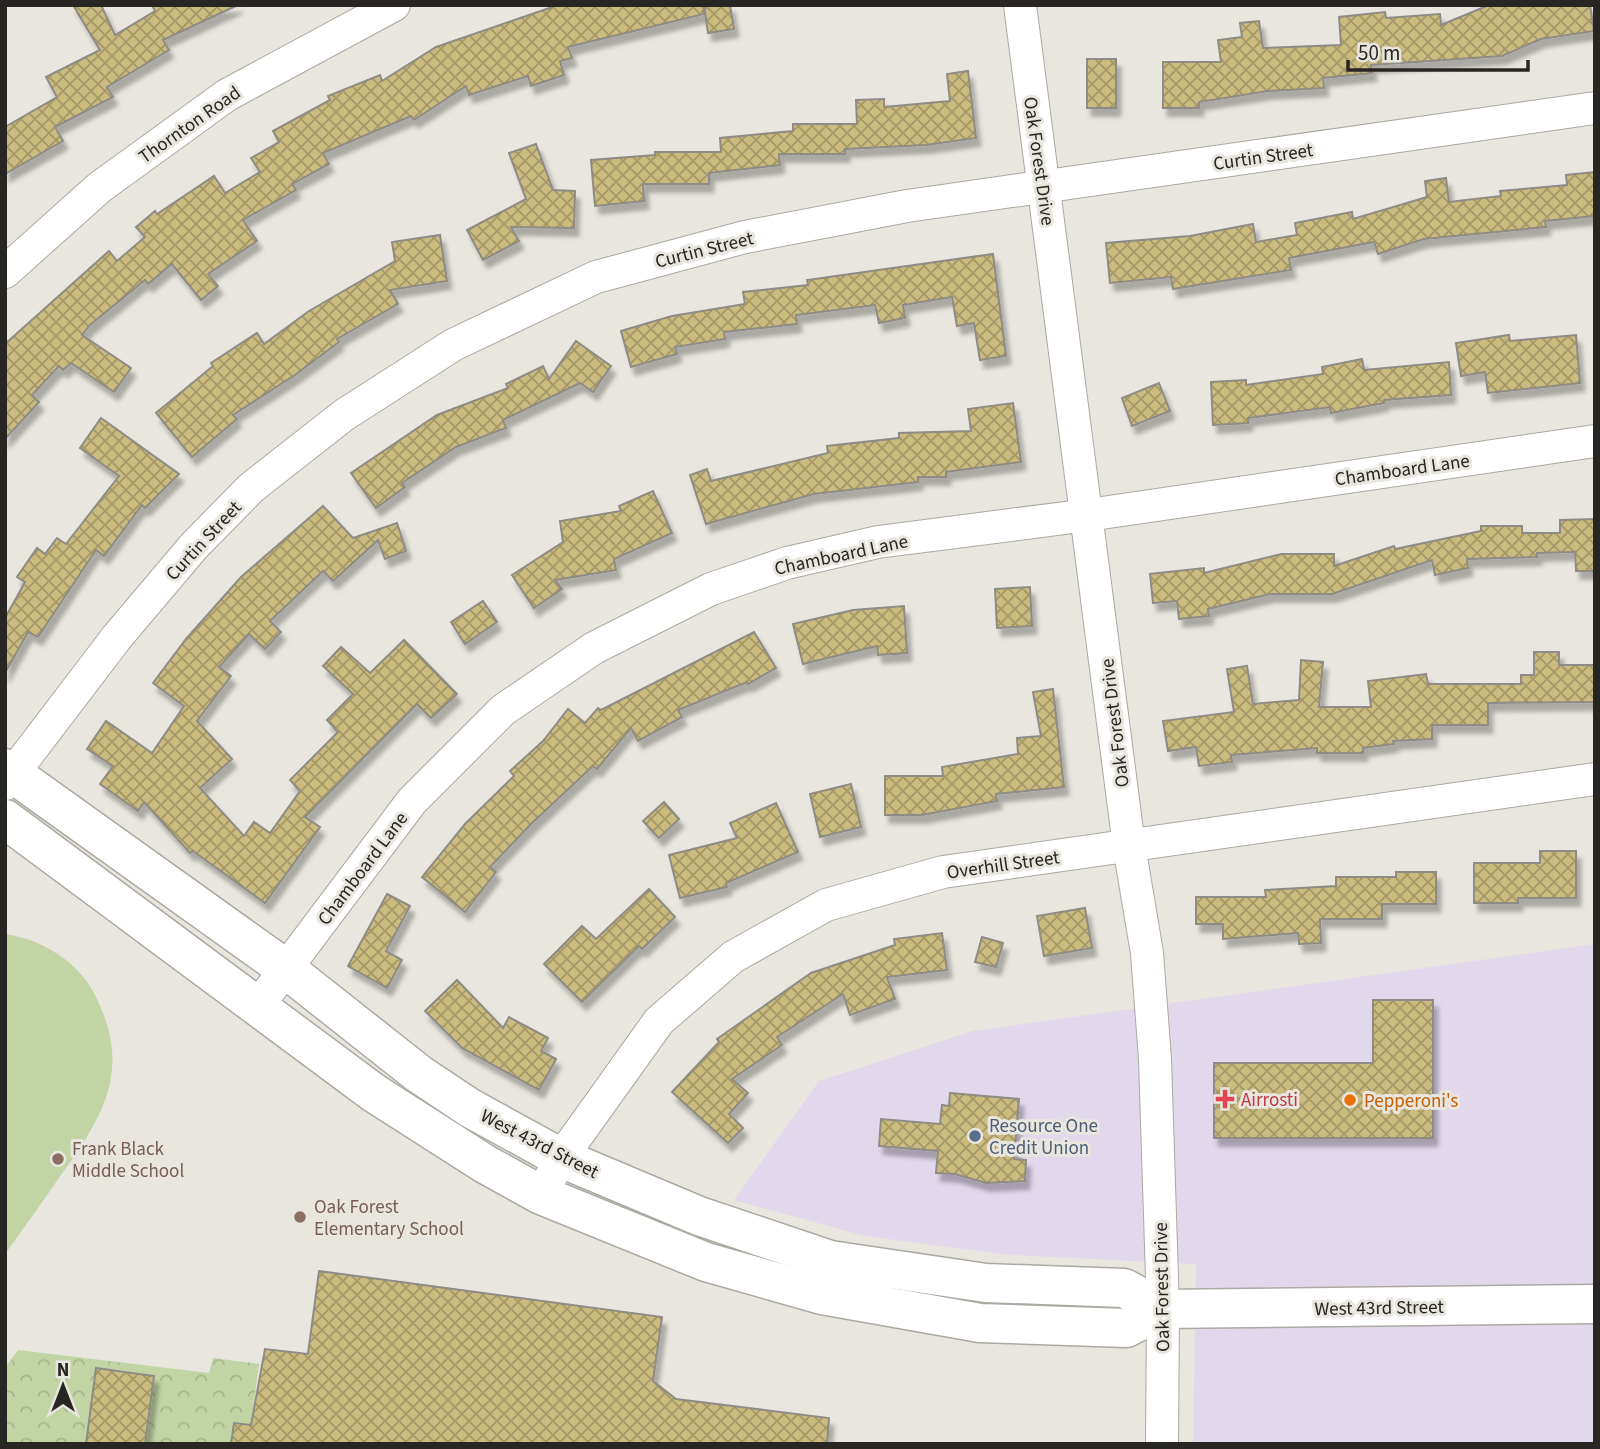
<svg xmlns="http://www.w3.org/2000/svg" width="1600" height="1449" font-family="'Source Sans 3',sans-serif">
<defs>
<pattern id="park-crowns" width="20" height="18" patternUnits="userSpaceOnUse" patternTransform="scale(1.75)"><rect width="20" height="18" fill="#c2d4a4"/><path d="M2 6a3 3 0 1 1 6 0M12 15a3 3 0 1 1 6 0" fill="none" stroke="#a7b68d"/></pattern>
<pattern id="building-cross-hatch" width="8" height="8" patternUnits="userSpaceOnUse" patternTransform="scale(1.75)"><rect width="8" height="8" fill="#cabb7f"/><path d="M0 0l8 8M0 8l8-8" fill="none" stroke="#a49868"/></pattern>
<filter id="shadow"><feDropShadow dx="4.5" dy="8" stdDeviation="2" flood-color="#0004"/></filter>
</defs>
<rect width="100%" height="100%" fill="#e8e6de"/>
<path fill="#e2d8ec" d="M1595,944V1444H1193L1196,1264L1009,1255L865,1236L734,1200L819,1081L973,1031Z"/>
<path fill="url(#park-crowns)" d="M18,1350L209,1373L213,1358L259,1364L251,1425L234,1423L231,1444H5V1368Z"/>
<path fill="#c2d4a4" d="M5,934C41,939 78,961 95,995C132,1068 105,1114 61,1175C43,1201 24,1228 5,1254Z"/>
<g fill="url(#building-cross-hatch)" stroke="#8e8c84" stroke-width="2" filter="url(#shadow)">
<path d="M73,5H101L115,35L155,11L152,5H238L163,40L169,50L107,87L113,97L55,127L63,141L5,174V127L57,97L46,77L100,50Z"/>
<path d="M558,5H703L704,14L568,47L572,58L560,61L564,75L531,86L528,76L469,95L466,86L414,120L411,116L323,153L329,164L292,184L296,190L243,220L257,241L208,274L218,286L201,300L172,264L148,284L145,280L90,325L82,335L131,368L114,392L71,363L63,370L59,366L32,395L39,402L5,439V344L109,251L117,261L145,237L136,227L155,211L157,214L214,176L225,193L260,172L251,158L279,142L273,131L330,100L328,96L380,75L382,81L436,47Z"/>
<path d="M704,5H730L734,29L708,33Z"/>
<path d="M1489,5H1590L1594,31L1541,39L1502,56L1371,65L1372,73L1323,78L1324,88L1268,91L1199,102V108H1163V62H1221L1218,40L1242,37L1240,23L1259,21L1263,48L1341,45L1339,17L1385,12L1386,18L1440,14L1441,25Z"/>
<rect x="1087" y="59" width="29" height="49"/>
<path d="M968,71L976,138L926,145L845,149V154H779L780,165L709,173V184H643L644,201L595,206L591,160L655,155V152H721L720,138L793,131V124H857L856,100L884,99V107L950,101L947,74Z"/>
<path d="M536,144L553,190L575,191L574,228L511,227L519,241L483,260L467,230L526,199L509,153Z"/>
<path d="M1595,172V216L1545,221L1546,227L1424,239L1378,254L1374,242L1289,258L1291,270L1173,289L1171,277L1110,283L1106,243L1190,236L1253,224L1256,242L1297,235L1295,223L1352,212L1353,219L1427,197L1425,181L1446,178L1449,202L1501,196L1500,191L1567,185L1566,175Z"/>
<path d="M440,235L447,281L390,290L398,304L337,339L339,342L295,375L233,415L237,419L192,457L156,413L213,366L211,363L257,333L264,344L309,311L395,261L392,242Z"/>
<path d="M993,254L1006,356L980,360L974,323L957,326L952,297L903,305L905,318L879,323L875,305L796,315L797,324L724,332L725,339L675,347L677,354L631,367L621,331L672,316L745,304L743,292L808,285L807,280Z"/>
<path d="M1509,335L1510,341L1576,335L1580,383L1488,393L1485,372L1461,376L1456,343Z"/>
<path d="M576,341L611,366L593,392L580,383L503,420L506,428L456,447L402,483L405,487L376,508L351,473L437,415L508,388L506,384L543,366L549,379Z"/>
<path d="M1362,359L1364,370L1449,362L1451,395L1384,400V403L1331,413L1330,407L1248,418V423L1213,425L1211,382L1246,380V385L1323,374L1322,367Z"/>
<path d="M1159,383L1170,411L1132,426L1122,398Z"/>
<path d="M1013,403L1021,462L946,472V477H918V482L814,494L706,524L690,475L707,469L711,481L828,453L827,446L899,438V433L971,431L968,409Z"/>
<path d="M101,418L179,474L145,508L142,505L104,556L96,550L38,637L28,632L5,673V618L25,582L17,577L37,548L45,554L57,538L66,544L119,476L80,448Z"/>
<path d="M653,491L672,533L614,559L616,570L555,580L562,589L534,608L512,575L563,542L560,521L621,511L619,506Z"/>
<path d="M323,506L353,538L397,523L406,551L385,559L378,540L333,581L323,571L270,621L281,632L265,649L249,634L219,667L231,676L197,721L232,759L200,788L244,836L254,822L270,833L300,791L290,780L338,732L327,720L353,694L323,666L341,647L370,673L404,640L457,694L431,718L417,704L305,817L320,827L265,903L193,851L190,853L144,802L138,811L100,784L113,766L87,749L106,721L152,753L184,706L153,683L186,639L241,577Z"/>
<path d="M1595,519V571H1576L1575,552L1537,553V557L1467,559L1468,568L1435,575L1432,560L1332,594H1270L1208,609L1209,616L1179,619L1177,601L1153,603L1150,574L1204,568V573L1281,554H1334V566L1394,546L1395,549L1481,531V526H1522V533H1560V520Z"/>
<path d="M1030,587L1032,626L997,628L995,589Z"/>
<path d="M483,601L497,622L465,644L451,622Z"/>
<path d="M904,606L907,653L878,655L877,646L803,664L793,624L853,610Z"/>
<path d="M754,632L776,668L748,684L747,682L678,710L682,717L638,741L631,728L597,769L593,766L531,824L490,867L496,872L465,912L422,877L465,824L514,776L510,771L543,741L568,709L585,723L598,708L601,710Z"/>
<path d="M1534,652H1559V665H1595V702L1488,703V725H1432V739L1393,741L1394,744L1363,748V753H1317V748L1231,755L1232,762L1199,766L1196,747L1168,751L1163,721L1234,712L1227,669L1247,666L1253,704L1299,700L1301,660L1323,662L1319,707H1371L1368,681L1426,674L1428,684H1521V675H1534Z"/>
<path d="M1053,689L1064,787L996,794L997,801L922,815H885V776H943L942,767L1018,754L1017,738L1041,736L1033,692Z"/>
<path d="M851,784L861,827L820,837L810,794Z"/>
<path d="M664,802L679,819L659,838L643,821Z"/>
<path d="M776,803L798,852L726,883L727,887L680,898L669,855L737,838L730,823Z"/>
<path d="M1540,851H1576V898H1518V903H1474V863H1540Z"/>
<path d="M1396,872H1436V904H1382V919H1320L1321,943L1299,944L1298,933L1223,939V924H1196V897H1266L1265,890L1336,886V877H1396Z"/>
<path d="M649,889L675,917L642,949L639,946L582,1002L544,964L582,926L596,939Z"/>
<path d="M387,894L410,906L386,951L402,960L387,988L348,966Z"/>
<path d="M1085,908L1092,948L1044,956L1037,916Z"/>
<path d="M942,933L947,970L887,977L895,999L850,1015L843,994L777,1037L782,1045L732,1079L748,1093L729,1114L743,1128L728,1143L672,1092L719,1042L717,1039L811,973L895,945L894,939Z"/>
<path d="M982,937L1003,943L996,967L975,962Z"/>
<path d="M457,980L503,1028L509,1017L548,1038L541,1051L556,1059L539,1090L462,1048L425,1011Z"/>
<path d="M1373,1000H1433V1138H1214V1063H1373Z"/>
<path d="M950,1093L1019,1099L1014,1159L1026,1160L1025,1181L986,1183L955,1174L936,1173L938,1151L879,1146L881,1119L940,1124L942,1105L949,1106Z"/>
<path d="M319,1271L662,1317L653,1381L676,1399L829,1418L827,1444H231L234,1423L251,1425L265,1349L308,1354Z"/>
<path d="M96,1368L154,1376L145,1444H86Z"/>
</g>
<g fill="none" stroke-linecap="round" stroke-linejoin="round">
<g stroke="#aba9a1" stroke-width="34">
<g id="minor">
<path d="M1020,5L1129,846L1147,953L1155,1059L1163,1309L1162,1444"/>
<path d="M5,272L100,187L227,95L394,5"/>
<path d="M5,784L117,637L194,546L251,488L344,415L453,345L596,277L745,237L907,206L1595,108"/>
<path d="M257,1007L412,801L503,710L594,648L711,589L787,563L878,542L1088,515L1595,441"/>
<path d="M541,1195L561,1158L659,1021L733,957L826,905L943,872L1595,779"/>
</g>
</g>
<g stroke="#aba9a1" stroke-width="41">
<g id="major">
<path d="M5,768L286,969L419,1074L470,1108L561,1158L699,1216L830,1260L986,1283L1124,1288L1163,1309"/>
<path d="M5,819L374,1093L485,1164L541,1195L706,1262L822,1295L980,1323L1126,1328L1163,1309L1595,1304"/>
</g>
</g>
<use href="#minor" stroke="#fff" stroke-width="32"/>
<use href="#major" stroke="#fff" stroke-width="38"/>
</g>
<path fill="#e0444e" stroke="#e8e6de" stroke-width="2.5" d="M1221.5 1088.5h7v7h7v7h-7v7h-7v-7h-7v-7h7z"/>
<circle fill="#e8710a" stroke="#e8e6de" stroke-width="2.5" cx="1350" cy="1100" r="7"/>
<circle fill="#5c6f8a" stroke="#e8e6de" stroke-width="2.5" cx="975" cy="1136" r="7"/>
<g fill="#8d6e63" stroke="#e8e6de" stroke-width="2.5">
<circle cx="58" cy="1159" r="7"/>
<circle cx="300" cy="1217" r="7"/>
</g>
<g text-anchor="middle" stroke-width="6" stroke-linejoin="round" paint-order="stroke">
<g font-size="19" fill="#272623" stroke="#e8e6de">
<text transform="translate(189 124) rotate(-35)" y="7">Thornton Road</text>
<text transform="translate(1263 156) rotate(-8)" y="7">Curtin Street</text>
<text transform="translate(1040 161) rotate(82)" y="7">Oak Forest Drive</text>
<text transform="translate(704 249) rotate(-14)" y="7">Curtin Street</text>
<text transform="translate(1402 469) rotate(-8)" y="7">Chamboard Lane</text>
<text transform="translate(203 540) rotate(-47)" y="7">Curtin Street</text>
<text transform="translate(841 554) rotate(-12)" y="7">Chamboard Lane</text>
<text transform="translate(1114 723) rotate(-97)" y="7">Oak Forest Drive</text>
<text transform="translate(1003 864) rotate(-8)" y="7">Overhill Street</text>
<text transform="translate(362 868) rotate(-53)" y="7">Chamboard Lane</text>
<text transform="translate(540 1143) rotate(27)" y="7">West 43rd Street</text>
<text transform="translate(1161 1287) rotate(-91)" y="7">Oak Forest Drive</text>
<text transform="translate(1379 1307) rotate(-1)" y="7">West 43rd Street</text>
</g>
<g font-size="19" fill="#be3a42" stroke="#e8e6de" text-anchor="start">
<text x="1241" y="1106">Airrosti</text>
</g>
<g font-size="19" fill="#c56008" stroke="#e8e6de" text-anchor="start">
<text x="1364" y="1107">Pepperoni's</text>
</g>
<g font-size="19" fill="#4e5e75" stroke="#e8e6de" text-anchor="start">
<text x="989" y="1132">Resource One<tspan x="989" dy="22">Credit Union</tspan></text>
</g>
<g font-size="19" fill="#785e54" stroke="#e8e6de" text-anchor="start">
<text x="72" y="1155">Frank Black<tspan x="72" dy="22">Middle School</tspan></text>
<text x="314" y="1213">Oak Forest<tspan x="314" dy="22">Elementary School</tspan></text>
</g>
</g>
<rect width="1600" height="1449" fill="none" stroke="#272623" stroke-width="14"/>
<g transform="translate(63 1386)" stroke="#e8e6de" stroke-width="5" paint-order="stroke">
<path d="M0-5L12 26L0 18L-12 26Z" fill="#272623"/>
<text y="-10" font-size="19" font-weight="bold" text-anchor="middle" fill="#272623">N</text>
</g>
<path d="M1348 60v10h180v-10" fill="none" stroke="#272623" stroke-width="3.5"/>
<text x="1358" y="60" font-size="21" fill="#272623" stroke="#e8e6de" stroke-width="5" paint-order="stroke">50 m</text>
</svg>
